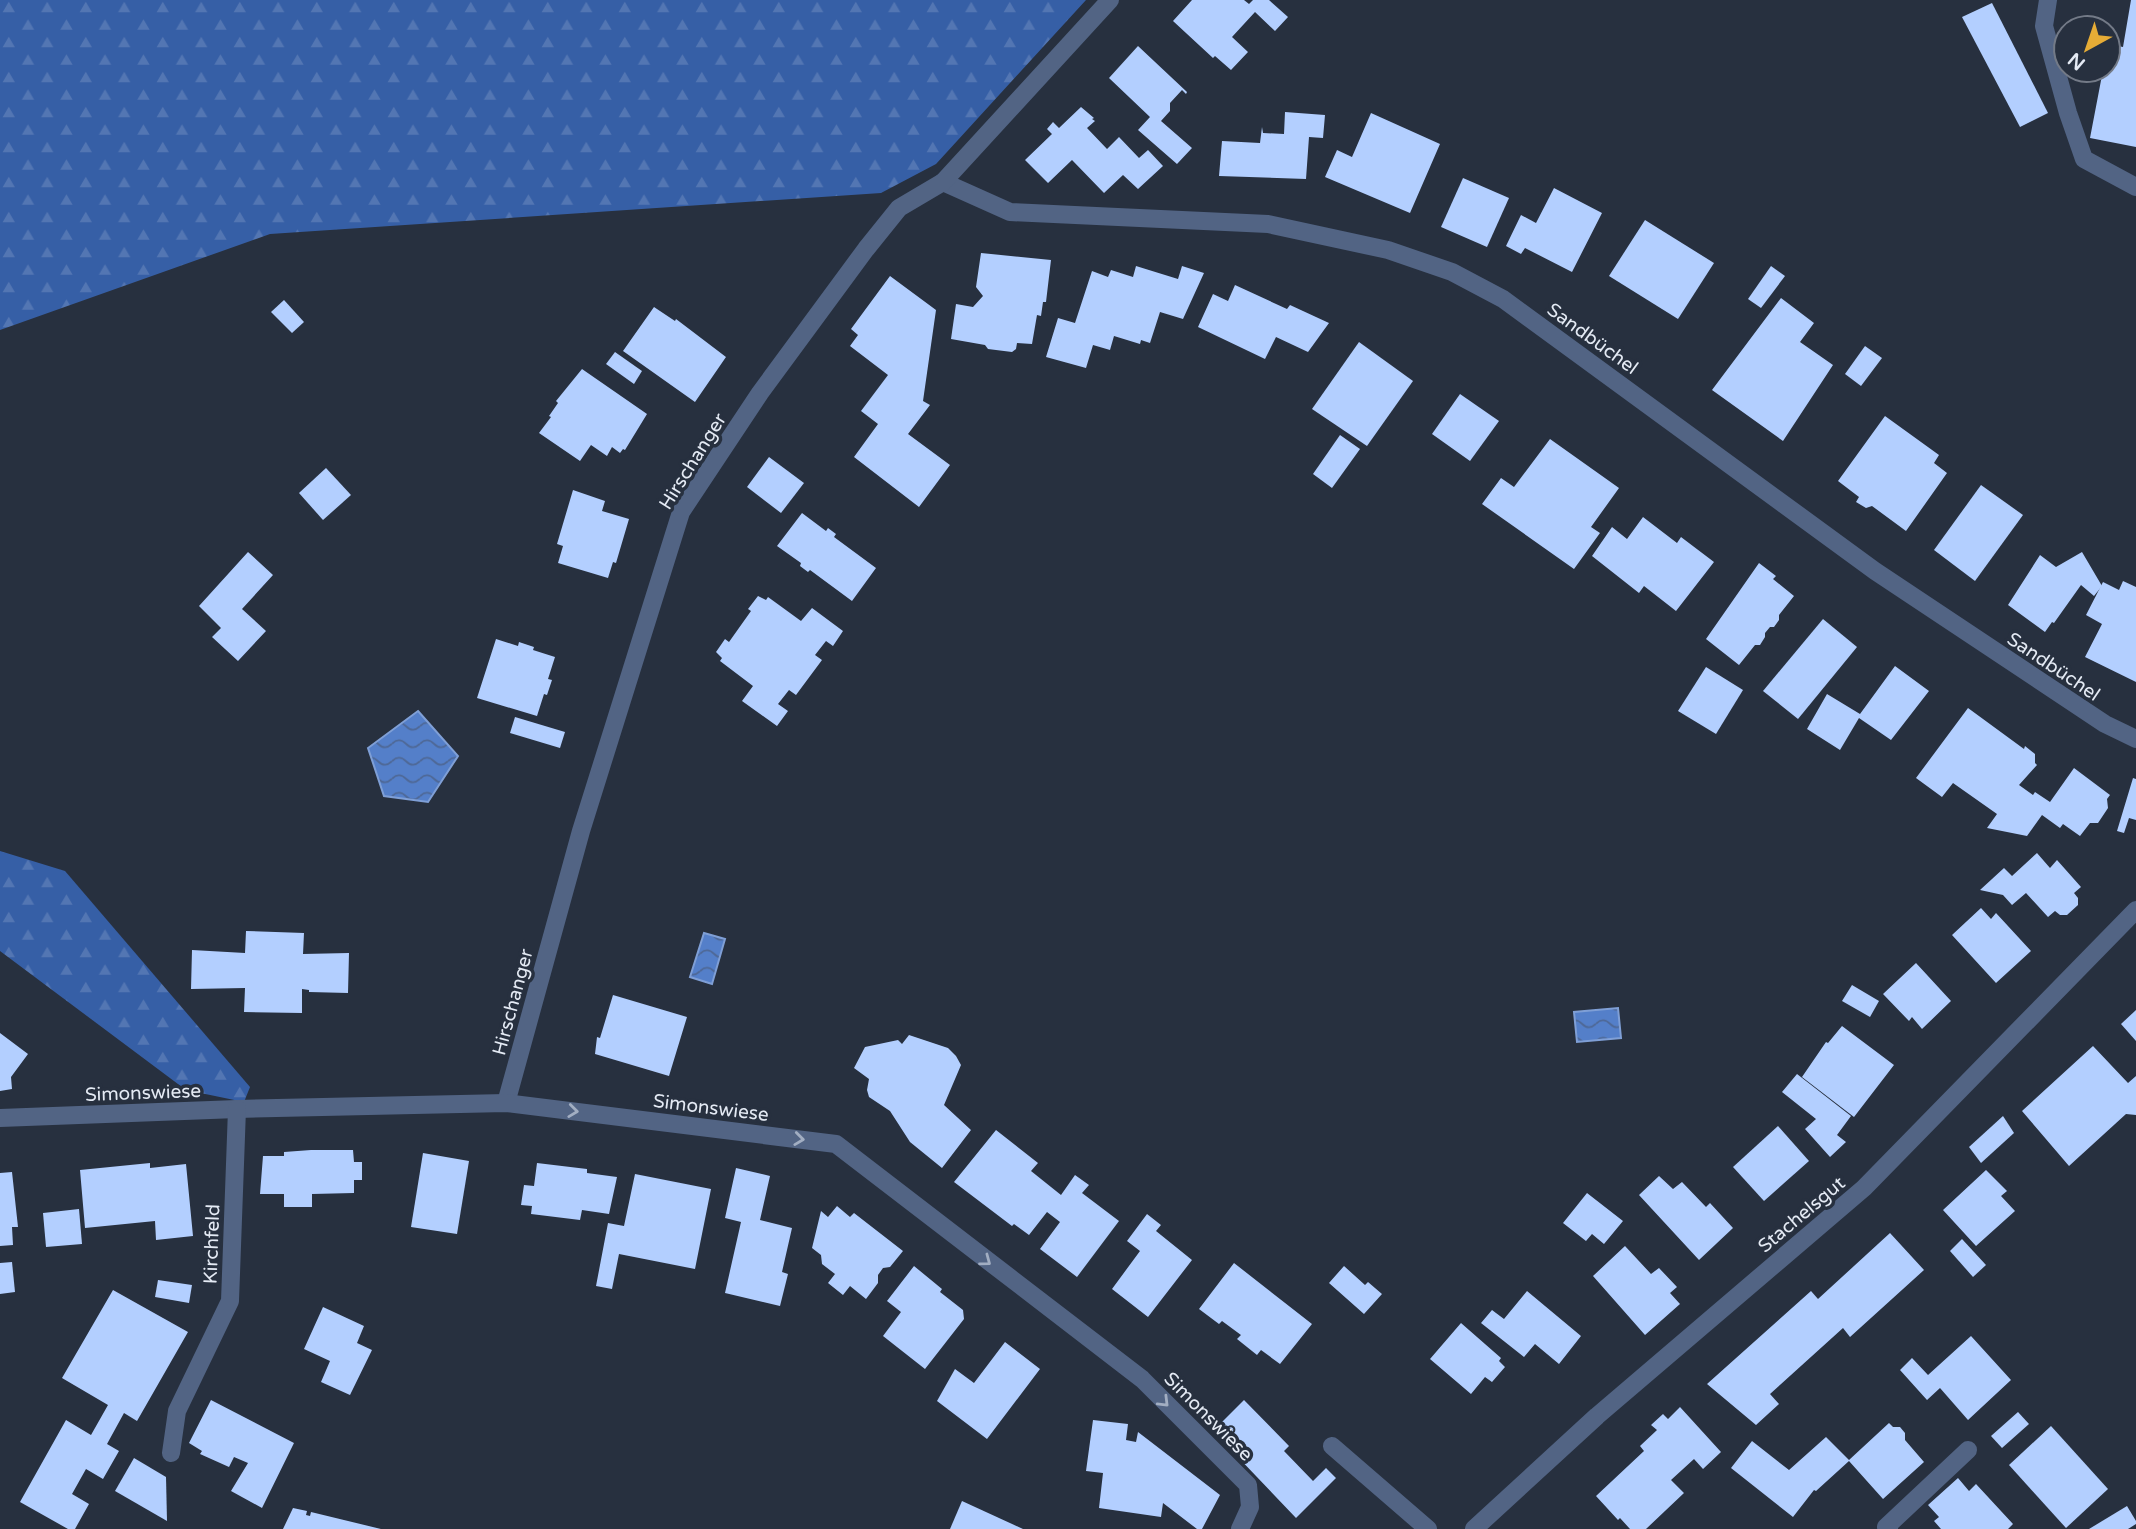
<svg xmlns="http://www.w3.org/2000/svg" width="2136" height="1529" font-family="'Varela Round',sans-serif">
<defs>
<pattern id="forest-firs" width="22" height="20" patternUnits="userSpaceOnUse" patternTransform="scale(1.75)"><rect width="22" height="20" fill="#365fa6"/><path d="M5 1l3.5 6h-7zM16 11l3.5 6h-7z" fill="#5376b3"/></pattern>
<pattern id="water-waves" width="16" height="10" patternUnits="userSpaceOnUse" patternTransform="scale(1.75)"><rect width="16" height="10" fill="#547fc9"/><path d="M0 5q4-4 8 0t8 0" fill="none" stroke="#4e6896"/></pattern>
</defs>
<rect width="100%" height="100%" fill="#27303f"/>
<g fill="url(#forest-firs)">
<path d="M0,0H1086L936,164L881,193L270,234L0,330Z"/>
<path d="M0,851L65,871L250,1087L244,1102L186,1090L0,951Z"/>
</g>
<g fill="url(#water-waves)" stroke="#7f9fd6" stroke-width="2">
<path d="M418,711L458,756L428,802L384,796L368,748Z"/>
<path d="M704,933L725,939L712,984L690,977Z"/>
<path d="M1618,1008L1621,1038L1577,1042L1574,1012Z"/>
</g>
<g fill="#b3cfff">
<path d="M1192,0H1244L1249,4L1253,0H1269L1288,17L1275,31L1255,12L1232,37L1248,52L1231,70L1215,56L1213,58L1173,21Z"/>
<path d="M2131,0H2136V147L2090,138L2103,70H2108V44L2123,47Z"/>
<path d="M1992,3L2048,113L2020,127L1962,17Z"/>
<path d="M1138,46L1187,92L1186,94L1182,90L1170,103V111L1161,121L1192,148L1177,164L1138,130L1150,117L1109,78Z"/>
<path d="M1081,107L1094,118L1092,119L1095,121L1087,128L1107,149L1119,137L1139,158L1148,150L1163,166L1138,189L1123,175L1104,193L1072,160L1048,183L1025,160L1052,134L1047,129L1053,122L1059,128Z"/>
<path d="M1285,112L1325,115L1323,138L1309,137L1306,179L1219,176L1222,141L1260,143L1262,127L1263,133L1284,134Z"/>
<path d="M1371,113L1440,144L1410,213L1325,177L1337,150L1352,157Z"/>
<path d="M1463,178L1509,198L1487,247L1441,227Z"/>
<path d="M1554,188L1602,213L1572,272L1525,248L1521,254L1506,246L1521,215L1536,223Z"/>
<path d="M1645,220L1714,263L1678,319L1609,276Z"/>
<path d="M981,253L1051,260L1046,302H1043L1041,316L1037,315L1032,344L1017,343L1016,349L1012,352L988,349L985,345L951,339L956,304L973,307L983,296L976,287Z"/>
<path d="M1136,266L1178,279L1182,266L1204,273L1183,319L1160,312L1150,343L1141,340L1140,344L1114,336L1110,350L1093,345L1086,368L1046,357L1058,318L1075,323L1092,271L1108,277L1111,270L1133,277Z"/>
<path d="M1771,266L1785,276L1761,308L1748,299Z"/>
<path d="M890,276L936,310L923,401L930,405L908,434L950,465L919,507L854,457L878,424L861,411L888,375L850,346L858,335L851,329Z"/>
<path d="M1235,285L1287,309L1290,305L1329,323L1308,352L1276,337L1265,359L1198,327L1213,294L1228,301Z"/>
<path d="M1781,298L1814,323L1800,342L1833,365L1783,441L1712,390Z"/>
<path d="M284,300L304,322L292,333L271,312Z"/>
<path d="M654,307L675,321L676,319L726,357L695,402L623,351Z"/>
<path d="M1359,342L1413,381L1367,446L1312,409Z"/>
<path d="M1865,346L1882,358L1861,386L1845,374Z"/>
<path d="M615,352L642,371L634,384L606,364Z"/>
<path d="M582,369L647,414L625,450L623,449L620,453L612,447L607,456L591,445L580,461L539,433L551,417L549,416L558,403L556,401Z"/>
<path d="M1460,394L1499,421L1470,461L1432,434Z"/>
<path d="M1885,416L1939,455L1934,463L1947,473L1906,531L1872,506L1866,508L1856,502L1859,497L1838,481Z"/>
<path d="M1340,435L1360,449L1332,488L1313,474Z"/>
<path d="M1550,439L1619,488L1591,527L1600,533L1574,569L1482,504L1501,478L1514,487Z"/>
<path d="M769,457L804,483L781,513L747,487Z"/>
<path d="M326,468L351,495L323,520L299,493Z"/>
<path d="M1981,485L2023,515L1975,581L1934,550Z"/>
<path d="M573,490L605,501L602,511L629,519L616,563L613,562L608,578L558,563L563,546L557,544Z"/>
<path d="M802,513L826,531L828,528L836,534L834,537L876,568L852,601L810,570L808,572L800,566L801,563L777,546Z"/>
<path d="M1643,517L1677,543L1681,537L1714,562L1676,611L1644,586L1639,593L1592,556L1612,527L1627,539Z"/>
<path d="M248,552L273,575L242,609L266,631L238,661L212,637L221,628L199,606Z"/>
<path d="M2082,552L2102,586L2094,596L2081,585L2054,623L2052,622L2045,632L2008,605L2040,555L2056,567Z"/>
<path d="M1759,563L1776,576L1773,579L1794,596L1779,615V620L1774,627H1770L1765,633V637L1760,645H1755L1739,665L1706,639Z"/>
<path d="M2123,581L2136,587V682L2085,657L2102,624L2086,615L2103,582L2119,590Z"/>
<path d="M758,596L766,600L768,597L801,621L812,608L843,631L833,646L826,641L815,655L822,660L796,695L789,690L778,704L788,711L777,726L742,701L753,686L720,661L722,658L716,652L725,639L729,642L751,611L748,609Z"/>
<path d="M1823,619L1857,647L1798,719L1763,691Z"/>
<path d="M496,639L518,646L519,642L534,647L533,650L555,657L548,679L552,680L547,695L544,694L537,716L477,698Z"/>
<path d="M1895,666L1929,691L1891,740L1859,718L1840,750L1807,729L1827,694L1860,714Z"/>
<path d="M1706,667L1743,690L1716,734L1678,711Z"/>
<path d="M1968,708L2024,749L2025,746L2035,754V763L2037,765L2019,785L2033,795L2035,792L2050,802L2074,768L2110,795L2107,799L2108,808L2098,823H2090L2080,836L2063,824L2060,828L2042,815L2027,836L1987,828L1997,814L1953,783L1942,797L1916,778Z"/>
<path d="M515,717L565,732L560,748L510,733Z"/>
<path d="M2133,778L2136,779V820L2129,818L2124,833L2117,831Z"/>
<path d="M2037,853L2050,868L2057,860L2081,887L2074,893L2078,898V905L2067,915H2060L2055,911L2048,917L2026,893L2012,905L2003,895L1980,890L2004,868L2012,876Z"/>
<path d="M1981,908L1991,919L1996,913L2031,951L1996,983L1952,935Z"/>
<path d="M246,931L304,933L303,954L349,953L348,993L309,992V990L302,989V1013L244,1012L245,988L191,989L192,950L245,953Z"/>
<path d="M1916,963L1951,1001L1922,1029L1912,1017L1909,1021L1883,994Z"/>
<path d="M1852,985L1879,1001L1870,1017L1842,1001Z"/>
<path d="M613,995L687,1017L669,1076L595,1054L597,1037L600,1038Z"/>
<path d="M2136,1010V1041L2121,1024Z"/>
<path d="M1842,1026L1894,1065L1854,1117L1802,1077L1826,1042L1828,1043Z"/>
<path d="M0,1033L28,1054L11,1077L12,1089L0,1091Z"/>
<path d="M909,1035L948,1048L956,1056L961,1065L944,1105L971,1130L942,1168L910,1142L890,1111L869,1097L867,1090L869,1079L854,1068L865,1047L898,1040L902,1044Z"/>
<path d="M2093,1046L2128,1083L2136,1076V1115L2126,1114L2069,1166L2022,1111Z"/>
<path d="M1797,1074L1851,1116L1837,1135L1846,1142L1830,1157L1805,1129L1816,1119L1782,1092Z"/>
<path d="M2003,1116L2014,1133L1981,1163L1969,1147Z"/>
<path d="M1778,1126L1809,1161L1764,1201L1733,1167Z"/>
<path d="M996,1130L1038,1163L1031,1171L1061,1195L1075,1175L1089,1185L1082,1193L1119,1221L1077,1277L1040,1249L1060,1222L1047,1212L1029,1235L1014,1224L1012,1226L954,1182Z"/>
<path d="M311,1150H353L354,1162H362V1180H354V1193L312,1194V1207H284V1194H260L263,1156H284V1152Z"/>
<path d="M423,1153L469,1161L457,1234L411,1227Z"/>
<path d="M150,1163V1168L186,1164L193,1236L156,1240L155,1221L85,1228L80,1170Z"/>
<path d="M537,1163L587,1169V1173L617,1177L609,1214L582,1210L580,1220L531,1214L532,1206L521,1205L524,1185L534,1186Z"/>
<path d="M736,1168L770,1176L760,1220L792,1228L782,1272L788,1274L780,1306L725,1293L741,1222L725,1218Z"/>
<path d="M1986,1170L2007,1191L2001,1196L2015,1211L1976,1246L1943,1210Z"/>
<path d="M12,1172L18,1227H12L13,1245L0,1246V1173Z"/>
<path d="M635,1174L711,1189L695,1269L619,1254L612,1289L596,1286L608,1223L624,1226Z"/>
<path d="M1659,1176L1673,1189L1682,1182L1706,1207L1710,1203L1733,1228L1699,1260L1639,1195Z"/>
<path d="M1587,1193L1623,1221L1604,1244L1592,1234L1586,1241L1563,1223Z"/>
<path d="M837,1206L850,1217L854,1213L903,1251L890,1267L883,1268L878,1275V1283L866,1299L850,1286L843,1295L828,1283L835,1274L822,1264L821,1255L812,1248L821,1211L828,1217Z"/>
<path d="M79,1209L82,1244L46,1247L43,1213Z"/>
<path d="M1147,1214L1161,1225L1156,1231L1192,1260L1148,1317L1112,1289L1140,1251L1127,1241Z"/>
<path d="M1890,1233L1924,1270L1850,1337L1843,1328L1770,1394L1779,1404L1756,1425L1707,1384L1811,1291L1818,1299Z"/>
<path d="M1962,1239L1986,1265L1973,1277L1950,1251Z"/>
<path d="M1625,1246L1651,1274L1659,1268L1677,1287L1670,1293L1680,1304L1645,1335L1593,1276Z"/>
<path d="M12,1262L15,1292L0,1294V1263Z"/>
<path d="M1234,1263L1312,1324L1280,1364L1261,1350L1257,1355L1237,1339L1241,1335L1222,1321L1219,1324L1199,1309Z"/>
<path d="M914,1266L942,1289L940,1292L963,1310L964,1319L925,1369L883,1336L901,1312L887,1301Z"/>
<path d="M1344,1266L1365,1285L1368,1282L1382,1294L1364,1314L1329,1283Z"/>
<path d="M158,1280L192,1285L189,1303L155,1297Z"/>
<path d="M113,1290L188,1332L137,1421L124,1413L107,1444L119,1451L103,1479L86,1469L72,1494L89,1504L75,1529H68L20,1502L66,1420L91,1435L108,1405L62,1378Z"/>
<path d="M1527,1291L1581,1336L1559,1364L1535,1344L1524,1357L1481,1323L1492,1310L1504,1319Z"/>
<path d="M323,1307L364,1326L357,1343L372,1350L350,1395L321,1382L330,1361L304,1349Z"/>
<path d="M1461,1323L1501,1358L1499,1361L1505,1367L1492,1382L1485,1377L1471,1394L1430,1359Z"/>
<path d="M1971,1336L2011,1380L1968,1420L1940,1388L1927,1400L1900,1370L1912,1358L1928,1375Z"/>
<path d="M1005,1342L1040,1369L987,1439L937,1401L955,1369L974,1383Z"/>
<path d="M211,1400L294,1443L262,1508L231,1491L248,1463L234,1457L229,1467L200,1454L202,1451L189,1443Z"/>
<path d="M1244,1400L1289,1446L1284,1451L1313,1481L1326,1468L1336,1478L1296,1518L1213,1431Z"/>
<path d="M1680,1407L1721,1452L1703,1469L1694,1459L1671,1480L1684,1493L1646,1529H1630L1620,1518L1618,1520L1596,1496L1644,1451L1640,1446L1657,1430L1651,1425L1663,1414L1668,1419Z"/>
<path d="M2018,1412L2029,1424L2002,1448L1991,1436Z"/>
<path d="M1093,1420L1128,1424L1126,1440L1136,1442L1138,1432L1220,1495L1202,1529H1197L1163,1503L1161,1517L1099,1508L1103,1473L1086,1471Z"/>
<path d="M1889,1423L1893,1427H1900L1905,1433V1440L1924,1462L1883,1499L1849,1461L1816,1491L1814,1490L1793,1517L1731,1468L1752,1441L1789,1470L1826,1437L1849,1460Z"/>
<path d="M2051,1426L2108,1489L2066,1528L2009,1465Z"/>
<path d="M134,1458L166,1477L167,1521L115,1491Z"/>
<path d="M1958,1478L1969,1491L1976,1484L2013,1524L2008,1529H1941L1934,1521L1939,1517L1928,1505Z"/>
<path d="M962,1501L1023,1529H950Z"/>
<path d="M2127,1506L2136,1521V1524L2128,1529H2089Z"/>
<path d="M293,1508L307,1511L306,1515L310,1516L311,1512L381,1529H283Z"/>
</g>
<g fill="none" stroke-linecap="round" stroke-linejoin="round">
<g stroke="#526484" stroke-width="18">
<path d="M2048,0L2044,26L2068,113L2084,159L2136,187"/>
<path d="M943,182L1010,212L1268,224L1388,250L1452,272L1503,299L1875,571L2105,724L2136,739"/>
<path d="M506,1103L581,831L681,512L760,393L866,249L899,208L943,182L1110,0"/>
<path d="M0,1118L237,1109L506,1103L836,1144L1142,1379L1248,1485L1250,1507L1240,1529"/>
<path d="M1332,1446L1428,1529"/>
<path d="M171,1453L177,1411L230,1301L237,1109"/>
<path d="M1474,1529L1597,1416L1864,1188L2136,910"/>
<path d="M1889,1529L1886,1527L1968,1450"/>
</g>
</g>
<defs><path id="oneway-chevron" d="M-2-3.5L2.5 0L-2 3.5" fill="none" stroke-width="1.6" stroke-linecap="round" stroke-linejoin="round" transform="scale(1.75)"/></defs>
<g stroke="#a2aec2">
<use href="#oneway-chevron" transform="translate(573 1111) rotate(7)"/>
<use href="#oneway-chevron" transform="translate(799 1139) rotate(7)"/>
<use href="#oneway-chevron" transform="translate(986 1261) rotate(37)"/>
<use href="#oneway-chevron" transform="translate(1164 1402) rotate(45)"/>
</g>
<g text-anchor="middle" stroke-width="7" stroke-linejoin="round" paint-order="stroke">
<g font-size="19" fill="#e4eaf4" stroke="#27303f">
<text transform="translate(1593 338) rotate(36)" y="7">Sandbüchel</text>
<text transform="translate(692 461) rotate(-58)" y="7">Hirschanger</text>
<text transform="translate(2054 666) rotate(34)" y="7">Sandbüchel</text>
<text transform="translate(512 1002) rotate(-75)" y="7">Hirschanger</text>
<text transform="translate(143 1092) rotate(-2)" y="7">Simonswiese</text>
<text transform="translate(711 1107) rotate(7)" y="7">Simonswiese</text>
<text transform="translate(1801 1214) rotate(-40)" y="7">Stachelsgut</text>
<text transform="translate(211 1244) rotate(-88)" y="7">Kirchfeld</text>
<text transform="translate(1209 1416) rotate(45)" y="7">Simonswiese</text>
</g>
</g>
<g transform="translate(2087 49) rotate(220)"><circle r="33" fill="#27303f" stroke="#737a87" stroke-width="2"/>
<path d="M0-5L12 26L0 18L-12 26Z" fill="#e6ac36"/>
<text y="-10" font-size="19" font-weight="bold" text-anchor="middle" fill="#e4eaf4">N</text>
</g>
</svg>
